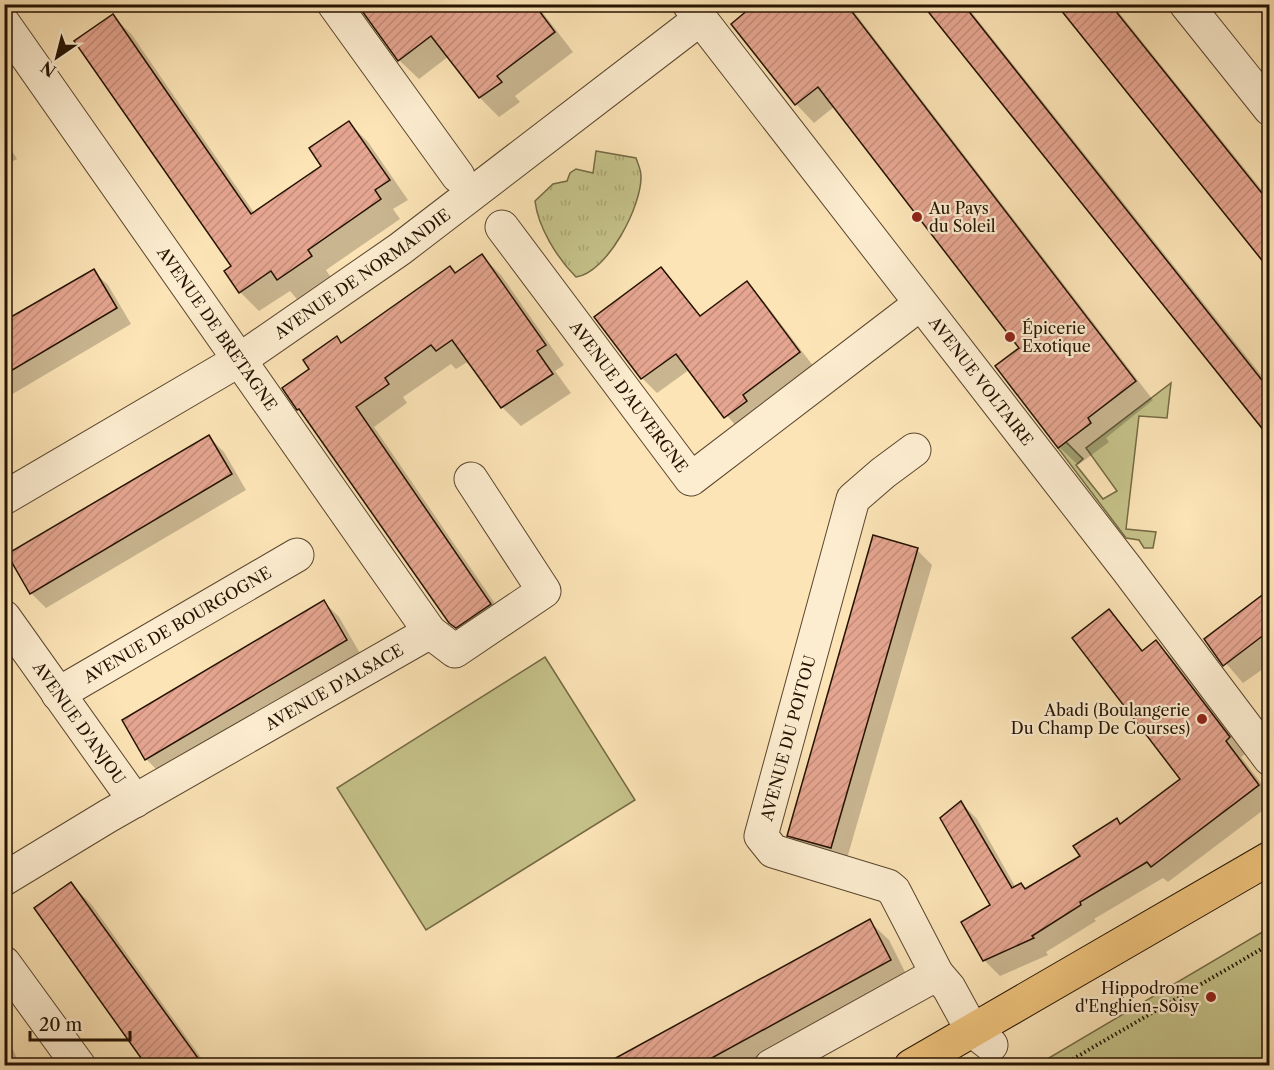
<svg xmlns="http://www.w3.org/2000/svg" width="1274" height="1070" font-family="'Libre Caslon Text',serif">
<defs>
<pattern id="park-tufts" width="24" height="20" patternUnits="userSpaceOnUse" patternTransform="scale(1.5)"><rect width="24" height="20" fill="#c5c289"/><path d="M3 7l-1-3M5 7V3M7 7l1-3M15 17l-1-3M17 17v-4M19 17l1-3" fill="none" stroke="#a9a674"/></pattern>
<pattern id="building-hatch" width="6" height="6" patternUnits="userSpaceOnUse" patternTransform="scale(1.5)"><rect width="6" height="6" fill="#e5a590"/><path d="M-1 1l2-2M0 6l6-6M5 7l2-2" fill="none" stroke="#c48d7a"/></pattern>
</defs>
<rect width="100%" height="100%" fill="#fce4b6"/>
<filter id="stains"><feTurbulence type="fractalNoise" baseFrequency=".00333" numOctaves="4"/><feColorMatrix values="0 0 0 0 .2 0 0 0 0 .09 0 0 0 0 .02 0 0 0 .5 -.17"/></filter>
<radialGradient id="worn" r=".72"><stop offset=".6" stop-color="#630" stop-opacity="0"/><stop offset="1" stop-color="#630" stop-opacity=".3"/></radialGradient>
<g fill="#c5c289" stroke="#746a44" stroke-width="1.5">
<path d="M1171,383L1167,418L1139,416L1126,529L1156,532L1153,548H1144L1139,540L1126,538L1058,448L1066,442L1083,459L1076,465L1103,499L1117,491L1086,448Z"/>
<path d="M545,657L635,800L426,930L337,788Z"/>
<path d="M1269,928V1065H1037Z"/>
</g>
<path fill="url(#park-tufts)" stroke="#746a44" stroke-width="1.5" d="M596,151L636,158C638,164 641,170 641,176C642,206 607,273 576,277C557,258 538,227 535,201L553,184L567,181L570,173L576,169L593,173Z"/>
<g fill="#0003">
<path d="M359,4H536L573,52L515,96L520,102L499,117L480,98L449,56L419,79L399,60Z"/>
<path d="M758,4H848L1153,400L1106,438L1109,442L1078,465L1059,447L997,366L1021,348L835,106L814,123L796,104L733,24Z"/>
<path d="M924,4H965L1270,386V437Z"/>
<path d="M1057,4H1112L1270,200V267Z"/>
<path d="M113,16L132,35L255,214L323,167L348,122L368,142L408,200L393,209L400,219L326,270L330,276L297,299L290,291L259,311L240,292L233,267Z"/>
<path d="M4,138L17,159L4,166Z"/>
<path d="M482,256L501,275L564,365L555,371L571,393L521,426L502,407L469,361L456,369L451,364L403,397L407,403L374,427L509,624L471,642L451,622L308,419L299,409L311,370L337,338L342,344Z"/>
<path d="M661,269L701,317L747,283L761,298L814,367L740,431L689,370L657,393L642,378L596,317Z"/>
<path d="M93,271L108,285L131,324L4,399V323Z"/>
<path d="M209,437L224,452L246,490L46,608L31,593Z"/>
<path d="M917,550L932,565L846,862L804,850L789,835Z"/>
<path d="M1270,592V664L1243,683L1206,640Z"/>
<path d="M324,602L339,617L361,655L161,774L146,759Z"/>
<path d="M1109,611L1144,652L1156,642L1172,658L1245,754L1241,757L1270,795V805L1168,882L1163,878L1094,919L1096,921L1046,952L1048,955L1000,976L984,960L992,906L961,803L977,819L1016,888L1026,890L1082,857L1116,820L1121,825L1182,779Z"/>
<path d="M71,884L92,905L207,1066H148L36,909Z"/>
<path d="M869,921L889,940L909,980L752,1066H606Z"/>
<path d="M4,1032L6,1033L20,1066H4Z"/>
</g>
<g fill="url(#building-hatch)" stroke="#241200" stroke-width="1.5">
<path d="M357,4H534L555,32L497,76L502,82L479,98L431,36L398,61Z"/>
<path d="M755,4H846L1136,381L1088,418L1091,423L1058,448L995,366L1019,348L818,87L795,105L731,24Z"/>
<path d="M922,4H963L1269,389V437Z"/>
<path d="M1056,4H1110L1269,202V269Z"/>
<path d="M113,14L251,214L321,166L309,148L349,121L390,180L375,190L381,199L308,250L312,256L277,280L271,271L239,293L224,271L231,266L74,41Z"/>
<path d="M482,254L546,345L537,351L553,374L501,408L452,340L436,351L431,345L385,378L389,384L356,407L491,604L456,628L449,623L299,409L297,410L282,388L309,369L303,360L337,336L341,343L450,266L455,273Z"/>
<path d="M661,267L700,316L747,281L800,352L743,395L747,401L724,418L676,354L641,379L594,317Z"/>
<path d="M94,269L117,308L4,375V321Z"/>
<path d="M209,435L232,474L30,594L7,554Z"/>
<path d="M873,535L918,548L831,848L787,836Z"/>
<path d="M1269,590V631L1223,666L1204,639Z"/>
<path d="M324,600L347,640L145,760L122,720Z"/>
<path d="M1109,609L1142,651L1156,640L1230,737L1226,741L1259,785L1151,867L1147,862L1080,902L1081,905L1032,936L1034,938L983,961L961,922L990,905L940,818L961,801L1012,888L1021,883L1025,889L1080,856L1073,846L1117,818L1120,824L1180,779L1072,638Z"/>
<path d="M71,882L203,1065H146L34,908Z"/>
<path d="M870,919L891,960L699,1065H603Z"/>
</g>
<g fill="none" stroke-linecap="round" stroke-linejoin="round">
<g stroke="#5a462e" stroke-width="35">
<g id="minor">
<path d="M334,4L458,176"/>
<path id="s1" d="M689,4L1127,569L1270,759"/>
<path d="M1186,4L1270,109"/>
<path id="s2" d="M4,24L430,632"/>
<path id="s3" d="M502,227L691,479L920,304"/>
<path d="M914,450L883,473L853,499L761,836L773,851L888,886L894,891L937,974L949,988L972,1030L991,1045"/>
<path id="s4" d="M4,498L241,359L400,249L700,19"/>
<path id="s5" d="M4,617L135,801"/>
<path id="s6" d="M58,694L297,555"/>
<path id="s7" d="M4,879L108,816L430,632L455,651L544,591L471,479"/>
<path d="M4,963L79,1066"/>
<path d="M771,1066L937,974"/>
</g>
</g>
<g stroke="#241200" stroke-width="35">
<path id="major" d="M911,1066L1270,858"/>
</g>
<path stroke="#241200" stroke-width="4" stroke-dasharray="1.5 3" stroke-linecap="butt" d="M1061,1066L1270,944"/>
<use href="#minor" stroke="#fdedd0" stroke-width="33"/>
<use href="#major" stroke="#eec27b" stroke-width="33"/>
</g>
<g fill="#8f2418" stroke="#fdedd0" stroke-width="2">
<circle cx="917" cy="217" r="6"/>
<circle cx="1010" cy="337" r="6"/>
<circle cx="1202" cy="719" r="6"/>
<circle cx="1211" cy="997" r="6"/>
</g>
<g text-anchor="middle" stroke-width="4.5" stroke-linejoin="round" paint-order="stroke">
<g font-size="16" fill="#241200" stroke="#fdedd0" text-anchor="start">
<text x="929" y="214">Au Pays<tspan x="929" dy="18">du Soleil</tspan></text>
<text x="1022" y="334">Épicerie<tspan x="1022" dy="18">Exotique</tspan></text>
<text x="1190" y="716" text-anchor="end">Abadi (Boulangerie<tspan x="1190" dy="18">Du Champ De Courses)</tspan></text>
<text x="1199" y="994" text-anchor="end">Hippodrome<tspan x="1199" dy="18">d'Enghien-Soisy</tspan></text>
</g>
<g font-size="16" fill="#241200" stroke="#fdedd0">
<text dy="6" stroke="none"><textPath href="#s4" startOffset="423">AVENUE DE NORMANDIE</textPath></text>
<text dy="6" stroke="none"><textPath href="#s2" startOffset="372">AVENUE DE BRETAGNE</textPath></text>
<text dy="6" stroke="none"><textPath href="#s1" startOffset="477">AVENUE VOLTAIRE</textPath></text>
<text dy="6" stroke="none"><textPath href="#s3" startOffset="212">AVENUE D'AUVERGNE</textPath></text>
<text dy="6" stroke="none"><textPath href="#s6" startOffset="138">AVENUE DE BOURGOGNE</textPath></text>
<text dy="6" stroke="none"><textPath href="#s7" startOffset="382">AVENUE D'ALSACE</textPath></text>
<text dy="6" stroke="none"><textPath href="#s5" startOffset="130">AVENUE D'ANJOU</textPath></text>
<text transform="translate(788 738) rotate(-75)" y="6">AVENUE DU POITOU</text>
</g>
</g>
<rect width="1274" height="1070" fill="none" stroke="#fce4b6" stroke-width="24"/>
<rect x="6" y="6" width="1262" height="1058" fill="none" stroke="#241200" stroke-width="3"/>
<rect x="12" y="12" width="1250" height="1046" fill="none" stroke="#241200" stroke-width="1.5"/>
<g transform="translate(57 57) rotate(215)" stroke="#fdedd0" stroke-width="4.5" paint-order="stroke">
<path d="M0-4.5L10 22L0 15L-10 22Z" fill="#241200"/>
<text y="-9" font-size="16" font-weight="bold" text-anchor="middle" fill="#241200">N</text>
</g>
<path d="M30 1031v9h100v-9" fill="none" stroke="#241200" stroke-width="3"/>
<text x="39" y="1031" font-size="18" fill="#241200" stroke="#fdedd0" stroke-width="4.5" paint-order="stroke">20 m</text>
<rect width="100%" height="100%" filter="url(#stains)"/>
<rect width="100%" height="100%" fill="url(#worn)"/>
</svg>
